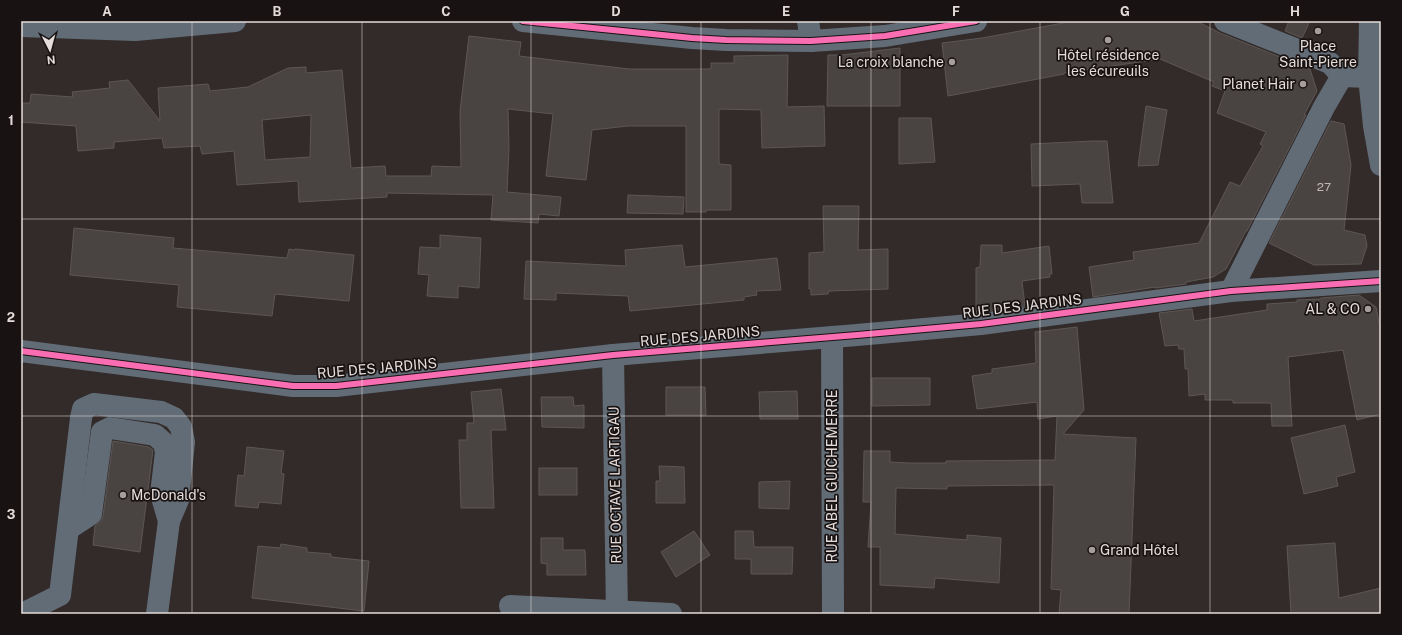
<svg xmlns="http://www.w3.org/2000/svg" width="1402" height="635" font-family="'Public Sans',sans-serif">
<rect width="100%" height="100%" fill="#322b2a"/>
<g fill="#494442" stroke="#5c5655" fill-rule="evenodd">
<path d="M1074,21H1196L1220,33L1310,69L1317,91L1304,115H1306L1247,231H1246L1226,269L1213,277L1186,282V284L1155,288V287L1093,297L1089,267L1134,260L1133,252L1199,243L1230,182L1240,186L1263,146L1260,144L1266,132L1217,113L1225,91L1212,86L1214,82L1160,59L1064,73V74L948,96L942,43L982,38Z"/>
<path d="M1289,21H1310L1302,38L1285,31Z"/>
<path d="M469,36L521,42L519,56L629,69H711V63H734V56L788,55L787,107L824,106L825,146L762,148L761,110L719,109V164L731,165V210H706V212H686V126H628L592,130L586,180L546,176L553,114L508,109L509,148L507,192L561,197L559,216L539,214L538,223L491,220L493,195L387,193V197L299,202L298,181L237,185L234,151L202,154L200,146L164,148L162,138L114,142V148L78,151L76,126L21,122V103H30L31,94L73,97L72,92L110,88L109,82L128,80L160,121L158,88L208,84L210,91L248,87L288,68L306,67V73L342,70L351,168L385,166L386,176H431L432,166L461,167L460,111ZM311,115L310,157L265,160L262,120Z"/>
<path d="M900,48V106H827L828,55H842Z"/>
<path d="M1146,106L1167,110L1158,165L1138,166Z"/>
<path d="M899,118H931L935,162L899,164Z"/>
<path d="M1331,121L1344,124L1351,165L1344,230L1365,235L1367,246L1361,264L1314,265L1269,243Z"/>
<path d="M1093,141H1107L1113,203H1082L1080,184L1032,186L1031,144Z"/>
<path d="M628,195L684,197L683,214L627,213Z"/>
<path d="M823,206H859L858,250L888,249V289L829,291L828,294L811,295V289H809V253L824,252Z"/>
<path d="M74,228L174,238L173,248L287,258L289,249L294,250L295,249L354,255L349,301L275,294L272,316L177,307L179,285L70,275Z"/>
<path d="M440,235L481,238L479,288L458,286V298L427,296L429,275L418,274L420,247L440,248Z"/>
<path d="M682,245L685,267L777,258L781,290L756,291L757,295L744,297V300L630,311L628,296L556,293V300L524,299L526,261L626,266L625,250Z"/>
<path d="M981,245H1002V253L1049,246L1052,274H1049L1050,277L1022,281L1025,306L976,312V268L980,267Z"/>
<path d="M1359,295L1376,307L1381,333V414L1357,420L1343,350L1288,357L1292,426H1272L1271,403H1233V400H1205V394L1189,396L1188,369H1185L1184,349H1179L1178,345L1165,346L1159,313L1192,309L1194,321L1267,310V304L1297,302V300L1320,299L1321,298Z"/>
<path d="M1077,327L1084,410L1063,434L1136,438L1129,614H1059L1061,590L1051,589L1054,485L947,486V489L896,488L895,534L967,540V535L1001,538L999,583L935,578L934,588L880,585V547H868L871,502H863L864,451H890V462L909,463H946V461L1055,460L1057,416L1038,419L1037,402L977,409L972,376L992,373V369L1036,363L1035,332Z"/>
<path d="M872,378H930V405L872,406Z"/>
<path d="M666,387H705L706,415H666Z"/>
<path d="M501,389L506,430H491L494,508H461L459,440H467V423H474L471,392Z"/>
<path d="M797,391L798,419H760L759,392Z"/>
<path d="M541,397H573L574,406L584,405V428L542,427Z"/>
<path d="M1345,425L1355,472L1336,477L1338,486L1304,494L1291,438Z"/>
<path d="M113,441L149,447L153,450L140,552L93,545L95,526L101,521L103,516Z"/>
<path d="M247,447L284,451L281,473L284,474L281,504L259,502L258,508L235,506L238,475L244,476Z"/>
<path d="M659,466L684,467L685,503H656V481H660Z"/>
<rect x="539" y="468" width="38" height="27"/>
<path d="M790,481L789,509L759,508V482Z"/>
<path d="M694,531L710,555L676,577L661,552Z"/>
<path d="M735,531H753L754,547H793L792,574H751V559H735Z"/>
<path d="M541,538H563V550H585L586,575H547V564L541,563Z"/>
<path d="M1335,543L1339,598L1381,588V614H1291L1287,546Z"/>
<path d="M281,544L307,548V552L331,554V557L369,561L364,611L252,598L258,546L280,548Z"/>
</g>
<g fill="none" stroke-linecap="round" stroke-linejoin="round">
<g stroke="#626c76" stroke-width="22">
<path d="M523,21L692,38L726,40L811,41L885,36L976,21"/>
<path d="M808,21L811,41"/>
<path d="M1225,21L1330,63L1342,76L1369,77L1381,73"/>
<path d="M1370,21L1369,77L1374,126L1381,165"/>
<path d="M21,26L135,30L235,21"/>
<path d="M1231,291L1324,107L1342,76"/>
<path d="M832,337L833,614"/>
<path d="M21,351L293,386H336L613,355L857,335L981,324L1231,291L1381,281"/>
<path d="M613,355L617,614"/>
<path d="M68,529L91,514L102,432L110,428L155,435L164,443L166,452L161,494L169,521"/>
<path d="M510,606L671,614"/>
<path d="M28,611L60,595L81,418L83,409L94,404L161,412L174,418L181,427L184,442L178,500L169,521L157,614"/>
</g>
<g stroke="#181312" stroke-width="8">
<g id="cycleway">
<path d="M523,21L692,38L726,40L811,41L885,36L976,21"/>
<path d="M21,351L293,386H336L613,355L857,335L981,324L1231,291L1381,281"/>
</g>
</g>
<use href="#cycleway" stroke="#f96db3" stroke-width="6"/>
</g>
<path fill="none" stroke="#e4dcda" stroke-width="1" stroke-opacity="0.55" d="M192,21V614M362,21V614M531,21V614M701,21V614M871,21V614M1040,21V614M1210,21V614M21,219H1381M21,416H1381"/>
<g fill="#a69e9c" stroke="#181312" stroke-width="1.5">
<circle cx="1318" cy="31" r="4"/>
<circle cx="1108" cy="40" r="4"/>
<circle cx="952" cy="62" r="4"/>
<circle cx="1303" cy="84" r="4"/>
<circle cx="1368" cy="309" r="4"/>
<circle cx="123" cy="495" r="4"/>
<circle cx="1092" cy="550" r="4"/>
</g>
<g text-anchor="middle" stroke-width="3.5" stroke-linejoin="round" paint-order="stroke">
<g font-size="12" fill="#bdb6b4">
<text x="1324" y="191">27</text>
</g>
<g font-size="14" fill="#e4dcda" stroke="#181312" text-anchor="end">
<text x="1318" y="51" text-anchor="middle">Place<tspan x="1318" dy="16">Saint-Pierre</tspan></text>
<text x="1108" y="60" text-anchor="middle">Hôtel résidence<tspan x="1108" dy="16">les écureuils</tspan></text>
<text x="944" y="67">La croix blanche</text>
<text x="1295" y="89">Planet Hair</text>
<text x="1360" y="314">AL &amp; CO</text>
<text x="131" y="500" text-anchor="start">McDonald's</text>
<text x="1100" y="555" text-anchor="start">Grand Hôtel</text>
</g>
<g font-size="14" fill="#e4dcda" stroke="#181312">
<text transform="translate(1022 306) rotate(-7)" y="5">RUE DES JARDINS</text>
<text transform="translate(700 336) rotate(-5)" y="5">RUE DES JARDINS</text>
<text transform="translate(377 368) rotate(-5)" y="5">RUE DES JARDINS</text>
<text transform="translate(832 476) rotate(-90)" y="5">RUE ABEL GUICHEMERRE</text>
<text transform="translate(615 485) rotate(-91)" y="5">RUE OCTAVE LARTIGAU</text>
</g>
</g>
<rect width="1402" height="635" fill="none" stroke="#181312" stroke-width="44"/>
<g transform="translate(50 50) rotate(174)" stroke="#181312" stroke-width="3" paint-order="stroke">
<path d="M0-3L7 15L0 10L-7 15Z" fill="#e4dcda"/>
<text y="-6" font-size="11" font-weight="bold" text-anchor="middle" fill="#e4dcda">N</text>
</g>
<rect x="22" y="22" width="1358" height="591" fill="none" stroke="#e4dcda" stroke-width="1.5"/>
<g font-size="13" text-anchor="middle" font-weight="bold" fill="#e4dcda">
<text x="107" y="16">A</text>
<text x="277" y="16">B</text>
<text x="446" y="16">C</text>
<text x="616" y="16">D</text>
<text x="786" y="16">E</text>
<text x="956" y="16">F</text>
<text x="1125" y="16">G</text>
<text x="1295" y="16">H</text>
<text x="11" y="125">1</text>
<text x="11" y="322">2</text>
<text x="11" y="519">3</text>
</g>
</svg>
